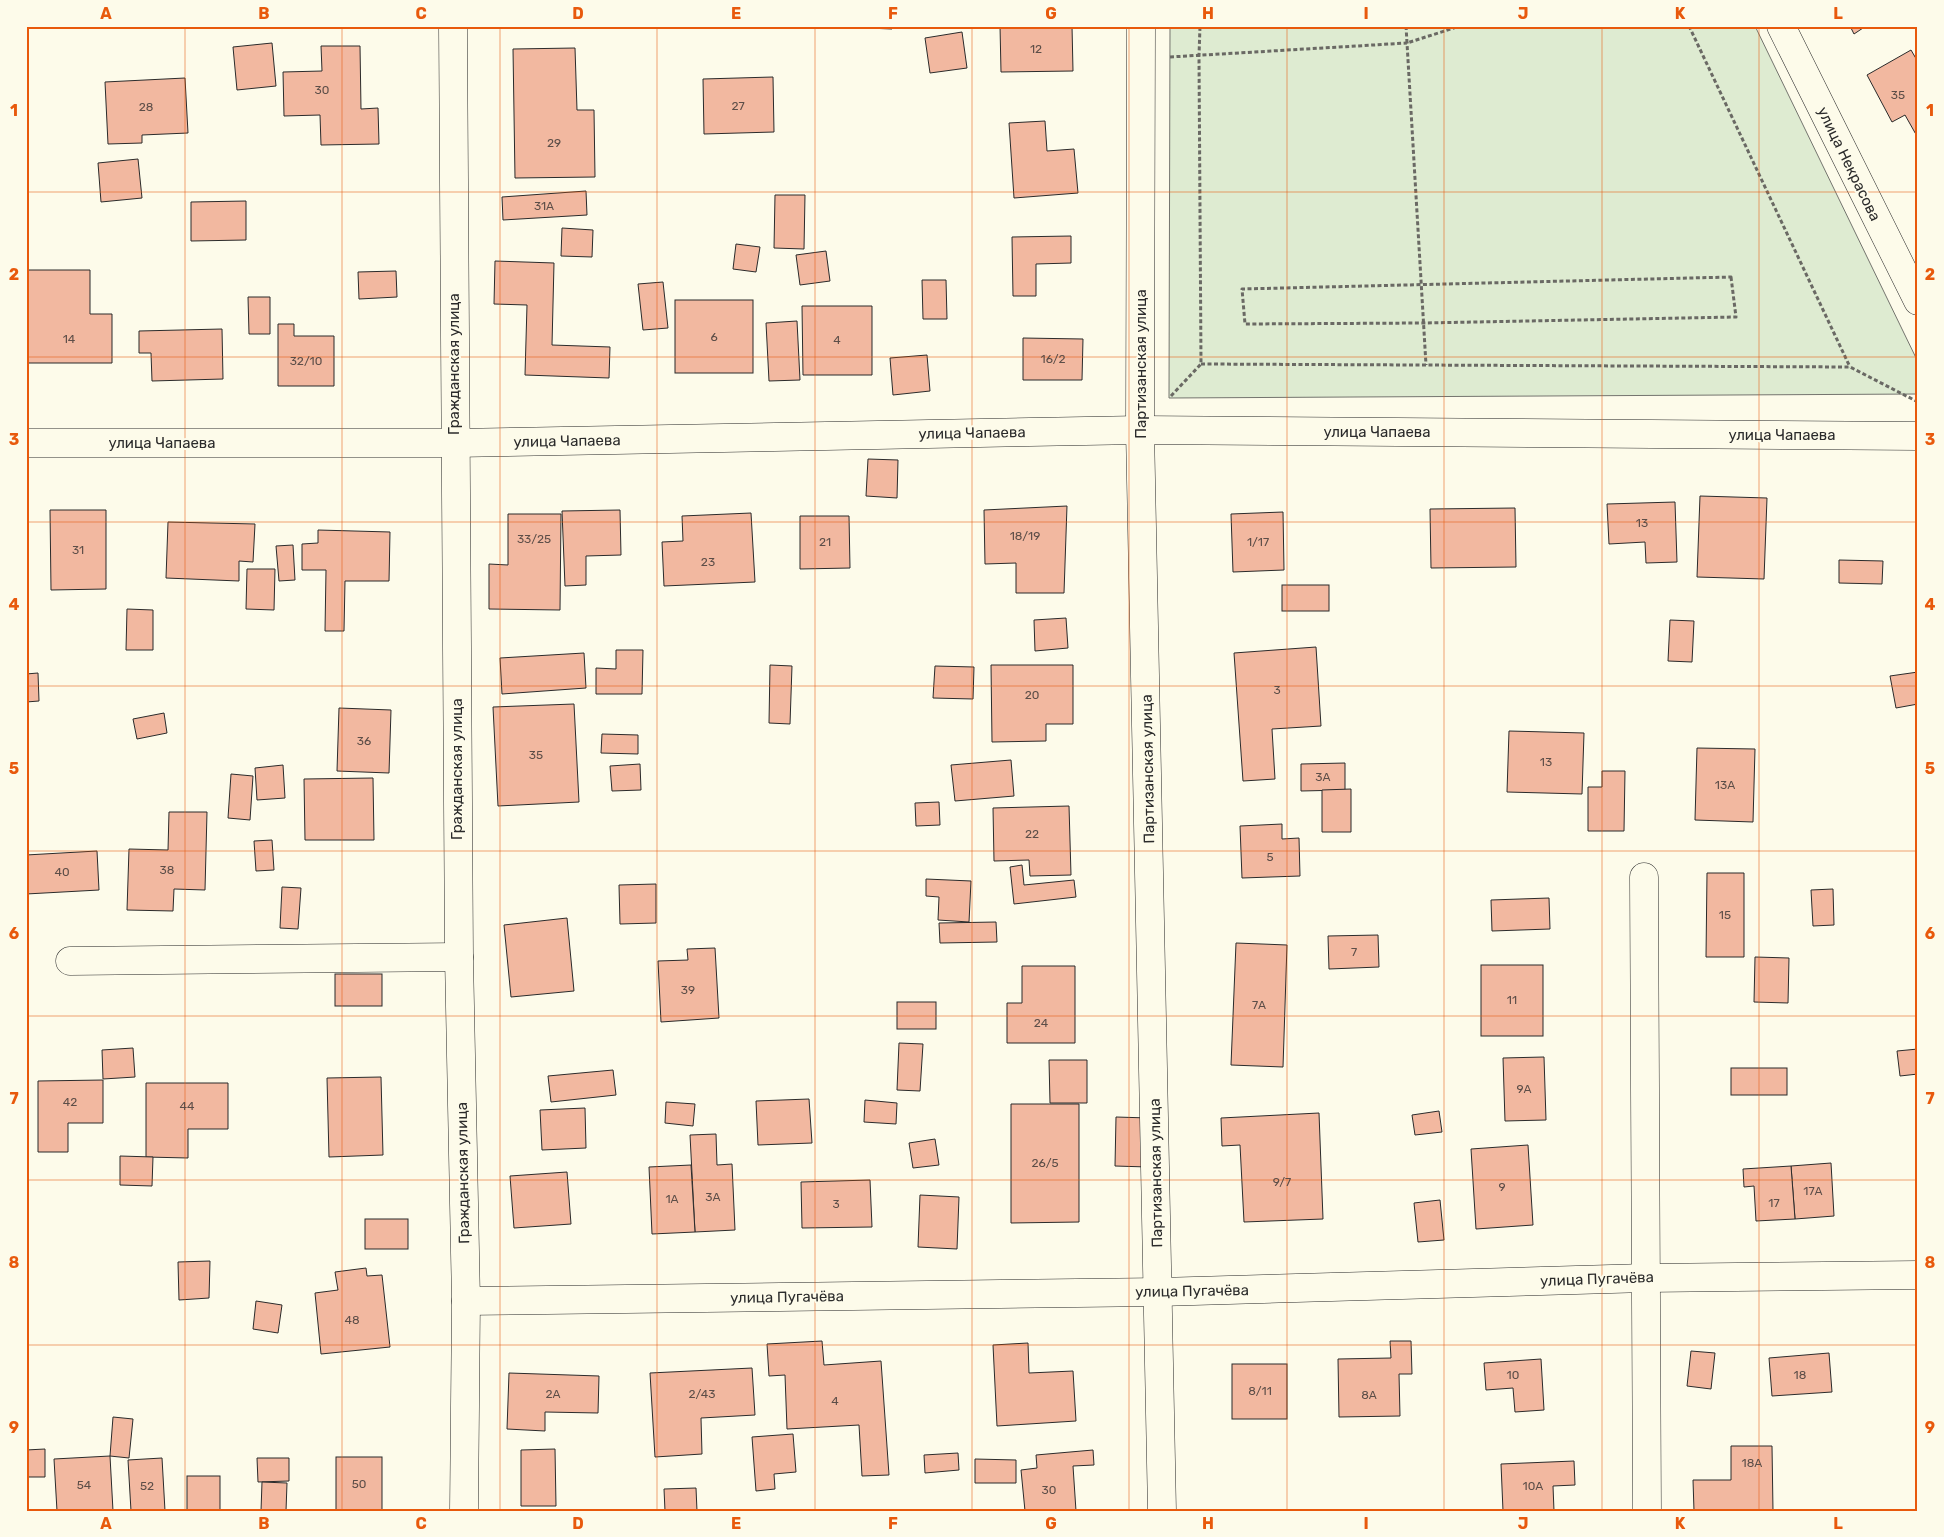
<svg xmlns="http://www.w3.org/2000/svg" width="1944" height="1537" font-family="Rubik,sans-serif">
<rect width="100%" height="100%" fill="#fdfbea"/>
<path fill="#deebd1" stroke="#74746e" d="M1170,26H1755L1918,362V394L1169,398Z"/>
<g fill="#f2b8a0" stroke="#2b2b2b">
<path d="M817,26H892V29Z"/>
<path d="M1000,26H1072L1073,71L1001,72Z"/>
<path d="M1850,26H1866L1854,34Z"/>
<path d="M962,32L967,68L930,73L925,38Z"/>
<path d="M272,43L276,86L237,90L233,47Z"/>
<path d="M321,46H360L361,109L378,108L379,144L321,145L320,115L284,116L283,72L322,71Z"/>
<path d="M575,48L577,110H594L595,177L515,178L513,49Z"/>
<path d="M1911,50L1918,62V138L1905,115L1892,122L1867,75Z"/>
<path d="M773,77L774,132L704,134L703,79Z"/>
<path d="M185,78L188,133L142,135V143L108,144L105,82Z"/>
<path d="M1045,121L1047,151L1074,149L1078,193L1014,198L1009,123Z"/>
<path d="M138,159L142,198L101,202L98,163Z"/>
<path d="M586,191L587,215L503,220L502,197Z"/>
<path d="M775,195H805L804,249L774,248Z"/>
<path d="M246,201V240L191,241V202Z"/>
<path d="M562,228L593,230L592,257L561,256Z"/>
<path d="M1071,236V263L1036,264V296H1013L1012,237Z"/>
<path d="M736,244L760,247L756,272L733,269Z"/>
<path d="M826,251L830,281L800,285L796,255Z"/>
<path d="M495,261L554,263L552,345L610,347L609,378L525,375L527,305L494,304Z"/>
<path d="M26,270H90V314H112V363H26Z"/>
<path d="M396,271L397,297L359,299L358,272Z"/>
<path d="M922,280H946L947,319H923Z"/>
<path d="M663,282L668,328L643,330L638,284Z"/>
<path d="M248,297H270V334H249Z"/>
<rect x="675" y="300" width="78" height="73"/>
<path d="M802,306H872V375H803Z"/>
<path d="M797,321L800,380L769,381L766,323Z"/>
<path d="M278,324H294V336H334V386H278Z"/>
<path d="M222,329L223,379L152,381L151,353H139V331Z"/>
<path d="M1023,338L1083,339L1082,380H1023Z"/>
<path d="M927,355L930,391L893,395L890,358Z"/>
<path d="M868,459L898,460L897,498L866,496Z"/>
<path d="M1700,496L1767,498L1764,579L1697,577Z"/>
<path d="M1675,502L1677,562L1646,563L1645,542L1609,544L1607,504Z"/>
<path d="M1067,506L1064,593H1016V563L985,564L984,510Z"/>
<path d="M1515,508L1516,567L1431,568L1430,509Z"/>
<path d="M50,510H106V589L51,590Z"/>
<path d="M620,510L621,555L586,556V585L565,586L562,511Z"/>
<path d="M1283,512L1284,570L1233,572L1231,514Z"/>
<path d="M751,513L755,582L664,586L662,542L683,541L682,516Z"/>
<path d="M508,514H561L560,610L489,609V564L508,565Z"/>
<path d="M800,516H849L850,568L800,569Z"/>
<path d="M168,522L255,524L253,562L239,561V581L166,578Z"/>
<path d="M318,530L390,532L389,581H345L344,631H325L326,570H302V544L318,543Z"/>
<path d="M293,545L295,580L279,581L276,546Z"/>
<path d="M1839,560L1883,561L1882,584L1839,583Z"/>
<path d="M247,569H275L274,610L246,609Z"/>
<rect x="1282" y="585" width="47" height="26"/>
<path d="M127,609L153,610V650H126Z"/>
<path d="M1066,618L1068,648L1035,651L1034,620Z"/>
<path d="M1670,620L1694,621L1692,662L1668,661Z"/>
<path d="M1316,647L1321,726L1272,729L1275,779L1243,781L1234,653Z"/>
<path d="M616,650H643L642,694H596V668L616,669Z"/>
<path d="M584,653L586,688L502,694L500,658Z"/>
<path d="M770,665L792,666L790,724L769,723Z"/>
<path d="M991,665H1073V724H1046V741L992,742Z"/>
<path d="M935,666L974,667L973,699L933,698Z"/>
<path d="M1918,672V704L1896,708L1890,676Z"/>
<path d="M38,673L39,701L26,702V674Z"/>
<path d="M574,704L579,802L498,806L493,707Z"/>
<path d="M339,708L391,710L389,773L337,771Z"/>
<path d="M164,713L167,733L137,739L133,719Z"/>
<path d="M1509,731L1584,733L1582,794L1507,792Z"/>
<path d="M602,734L638,735V754L601,753Z"/>
<path d="M1697,748L1755,749L1753,822L1695,820Z"/>
<path d="M1011,760L1014,796L955,801L951,765Z"/>
<path d="M1345,763V790L1301,791V764Z"/>
<path d="M640,764L641,790L612,791L610,766Z"/>
<path d="M283,765L285,798L257,800L255,768Z"/>
<path d="M1602,771H1625L1624,831H1588V787H1602Z"/>
<path d="M231,774L253,776L250,820L228,818Z"/>
<path d="M373,778L374,840H305L304,779Z"/>
<path d="M1351,789V832H1322V790Z"/>
<path d="M939,802L940,825L916,826L915,803Z"/>
<path d="M1069,806L1071,875L1030,876L1029,860L994,861L993,808Z"/>
<path d="M169,812H207L205,890L174,889L173,911L127,910L129,849L168,850Z"/>
<path d="M1282,824V839L1299,838L1300,876L1242,878L1240,826Z"/>
<path d="M272,840L274,870L256,871L254,841Z"/>
<path d="M97,851L99,890L26,894V855Z"/>
<path d="M1022,865L1024,885L1074,880L1076,897L1014,904L1010,867Z"/>
<path d="M1707,873H1744V957H1706Z"/>
<path d="M926,879L971,881L969,922L938,920L939,897L926,896Z"/>
<path d="M656,884V923L620,924L619,885Z"/>
<path d="M282,887L301,888L298,929L280,928Z"/>
<path d="M1833,889L1834,925L1813,926L1811,890Z"/>
<path d="M1549,898L1550,929L1492,931L1491,900Z"/>
<path d="M567,918L574,991L511,997L504,925Z"/>
<path d="M996,922L997,942L940,943L939,923Z"/>
<path d="M1378,935L1379,967L1329,969L1328,936Z"/>
<path d="M1236,943L1287,945L1283,1067L1231,1065Z"/>
<path d="M715,948L719,1018L661,1022L658,961L688,960L687,949Z"/>
<path d="M1755,957L1789,958L1788,1003L1754,1002Z"/>
<rect x="1481" y="965" width="62" height="71"/>
<path d="M1022,966H1075V1043H1007V1003H1022Z"/>
<rect x="335" y="974" width="47" height="32"/>
<rect x="897" y="1002" width="39" height="27"/>
<path d="M899,1043L923,1044L920,1091L897,1090Z"/>
<path d="M133,1048L135,1077L103,1079L102,1050Z"/>
<path d="M1918,1049V1074L1900,1076L1897,1051Z"/>
<path d="M1544,1057L1546,1120L1505,1121L1503,1058Z"/>
<path d="M1049,1060H1087V1103H1050Z"/>
<rect x="1731" y="1068" width="56" height="27"/>
<path d="M613,1070L616,1095L551,1102L548,1076Z"/>
<path d="M381,1077L383,1155L329,1157L327,1078Z"/>
<path d="M103,1080V1123H68V1152H38V1081Z"/>
<path d="M146,1083H228V1129H188V1158L146,1157Z"/>
<path d="M809,1099L812,1143L758,1145L756,1101Z"/>
<path d="M865,1100L897,1103L896,1124L864,1122Z"/>
<path d="M666,1102L695,1104L693,1126L665,1123Z"/>
<path d="M1011,1104H1079V1222L1011,1223Z"/>
<path d="M585,1108L586,1148L542,1150L540,1110Z"/>
<path d="M1439,1111L1442,1132L1415,1135L1412,1115Z"/>
<path d="M1319,1113L1323,1219L1244,1222L1240,1145L1222,1146L1221,1118Z"/>
<path d="M1116,1117L1149,1118L1148,1167L1115,1166Z"/>
<path d="M716,1134L717,1165L732,1164L735,1230L695,1232L690,1135Z"/>
<path d="M935,1139L939,1165L913,1168L909,1143Z"/>
<path d="M1528,1145L1533,1225L1476,1229L1471,1149Z"/>
<path d="M120,1156L153,1157L152,1186L120,1185Z"/>
<path d="M1831,1163L1834,1216L1795,1219L1791,1166Z"/>
<path d="M691,1165L695,1232L652,1234L649,1167Z"/>
<path d="M1791,1166L1795,1219L1756,1221L1754,1186L1744,1187L1743,1169Z"/>
<path d="M567,1172L571,1224L514,1228L510,1176Z"/>
<path d="M870,1180L872,1227L802,1228L801,1182Z"/>
<path d="M920,1195L959,1197L957,1249L918,1247Z"/>
<path d="M1440,1200L1444,1240L1418,1242L1414,1203Z"/>
<rect x="365" y="1219" width="43" height="30"/>
<path d="M210,1261L209,1298L179,1300L178,1262Z"/>
<path d="M366,1268L367,1276L382,1275L390,1347L321,1354L315,1293L338,1290L335,1272Z"/>
<path d="M256,1301L282,1305L278,1333L253,1329Z"/>
<path d="M822,1341L824,1365L881,1361L889,1475L862,1476L859,1425L787,1429L785,1375L769,1376L767,1344Z"/>
<path d="M1390,1341H1411L1412,1374H1399L1400,1416L1339,1417L1338,1359L1391,1358Z"/>
<path d="M1028,1343L1029,1373L1073,1371L1076,1421L997,1426L993,1345Z"/>
<path d="M1691,1351L1715,1353L1711,1389L1687,1386Z"/>
<path d="M1829,1353L1832,1392L1772,1396L1769,1358Z"/>
<path d="M1541,1359L1544,1410L1515,1412L1513,1388L1486,1390L1484,1363Z"/>
<rect x="1232" y="1364" width="55" height="55"/>
<path d="M752,1368L755,1415L701,1418L702,1454L655,1457L650,1373Z"/>
<path d="M509,1373L599,1376L598,1413L545,1412V1431L507,1429Z"/>
<path d="M113,1417L133,1419L129,1458L110,1456Z"/>
<path d="M793,1434L796,1472L774,1474L775,1489L756,1491L752,1437Z"/>
<path d="M1731,1446H1772L1773,1511H1694L1693,1480H1731Z"/>
<path d="M45,1449V1477H26V1450Z"/>
<path d="M555,1449L556,1506H521V1450Z"/>
<path d="M1093,1450L1094,1465L1073,1466L1076,1511H1025L1021,1470L1037,1468L1036,1455Z"/>
<path d="M958,1453L959,1470L925,1473L924,1455Z"/>
<path d="M110,1456L113,1511H57L54,1459Z"/>
<rect x="336" y="1457" width="46" height="54"/>
<path d="M162,1458L165,1511H131L128,1460Z"/>
<path d="M257,1458H289V1481L258,1482Z"/>
<path d="M975,1459L1016,1460V1483H975Z"/>
<path d="M1574,1461L1575,1485L1553,1486L1554,1511H1503L1501,1464Z"/>
<rect x="187" y="1476" width="33" height="35"/>
<path d="M262,1482L287,1483L286,1511H261Z"/>
<path d="M696,1488L697,1511H665L664,1489Z"/>
</g>
<g fill="none" stroke-linecap="round" stroke-linejoin="round">
<g stroke="#2b2b2b" stroke-width="29">
<g id="minor">
<path d="M453,26L459,957L466,1301L464,1511"/>
<path d="M1141,26L1140,430L1162,1511"/>
<path d="M1781,26L1918,301"/>
<path d="M26,443H455L1140,430L1918,436"/>
<path d="M1644,877L1647,1511"/>
<path d="M70,961L459,957"/>
<path d="M466,1301L1159,1292L1646,1278L1918,1275"/>
</g>
</g>
<g stroke="#6a6964" stroke-width="3" stroke-dasharray="4 2.5" stroke-linecap="butt">
<path d="M1406,26L1407,43L1460,26"/>
<path d="M1689,26L1850,367"/>
<path d="M1170,57L1407,43L1426,365"/>
<path d="M1731,277L1736,317L1424,323L1245,324L1242,289Z"/>
<path d="M1201,364L1850,367L1918,402"/>
<path d="M1171,396L1201,364L1199,56L1200,26"/>
</g>
<use href="#minor" stroke="#fdfbea" stroke-width="28"/>
</g>
<path fill="none" stroke="#e8590c" stroke-width="1" stroke-opacity="0.55" d="M185,26V1511M342,26V1511M500,26V1511M657,26V1511M815,26V1511M972,26V1511M1129,26V1511M1287,26V1511M1444,26V1511M1602,26V1511M1759,26V1511M26,192H1918M26,357H1918M26,522H1918M26,686H1918M26,851H1918M26,1016H1918M26,1180H1918M26,1345H1918"/>
<g text-anchor="middle" stroke-width="4" stroke-linejoin="round" paint-order="stroke">
<g font-size="12" fill="#5d4e48">
<text x="1036" y="53">12</text>
<text x="322" y="94">30</text>
<text x="1898" y="99">35</text>
<text x="738" y="110">27</text>
<text x="146" y="111">28</text>
<text x="554" y="147">29</text>
<text x="544" y="210">31А</text>
<text x="714" y="341">6</text>
<text x="69" y="343">14</text>
<text x="837" y="344">4</text>
<text x="1053" y="363">16/2</text>
<text x="306" y="365">32/10</text>
<text x="1642" y="527">13</text>
<text x="1025" y="540">18/19</text>
<text x="534" y="543">33/25</text>
<text x="825" y="546">21</text>
<text x="1258" y="546">1/17</text>
<text x="78" y="554">31</text>
<text x="708" y="566">23</text>
<text x="1277" y="694">3</text>
<text x="1032" y="699">20</text>
<text x="364" y="745">36</text>
<text x="536" y="759">35</text>
<text x="1546" y="766">13</text>
<text x="1323" y="781">3А</text>
<text x="1725" y="789">13А</text>
<text x="1032" y="838">22</text>
<text x="1270" y="861">5</text>
<text x="167" y="874">38</text>
<text x="62" y="876">40</text>
<text x="1725" y="919">15</text>
<text x="1354" y="956">7</text>
<text x="688" y="994">39</text>
<text x="1512" y="1004">11</text>
<text x="1259" y="1009">7А</text>
<text x="1041" y="1027">24</text>
<text x="1524" y="1093">9А</text>
<text x="70" y="1106">42</text>
<text x="187" y="1110">44</text>
<text x="1045" y="1167">26/5</text>
<text x="1282" y="1186">9/7</text>
<text x="1502" y="1191">9</text>
<text x="1813" y="1195">17А</text>
<text x="713" y="1201">3А</text>
<text x="672" y="1203">1А</text>
<text x="1774" y="1207">17</text>
<text x="836" y="1208">3</text>
<text x="352" y="1324">48</text>
<text x="1513" y="1379">10</text>
<text x="1800" y="1379">18</text>
<text x="1260" y="1395">8/11</text>
<text x="553" y="1398">2А</text>
<text x="702" y="1398">2/43</text>
<text x="1369" y="1399">8А</text>
<text x="835" y="1405">4</text>
<text x="1752" y="1467">18А</text>
<text x="359" y="1488">50</text>
<text x="84" y="1489">54</text>
<text x="147" y="1490">52</text>
<text x="1533" y="1490">10А</text>
<text x="1049" y="1494">30</text>
</g>
<g font-size="15" fill="#2b2b2b" stroke="#fdfbea">
<text transform="translate(1849 164) rotate(64)" y="5">улица Некрасова</text>
<text transform="translate(454 364) rotate(-90)" y="5">Гражданская улица</text>
<text transform="translate(1141 364) rotate(-90)" y="5">Партизанская улица</text>
<text x="1377" y="437">улица Чапаева</text>
<text transform="translate(972 433) rotate(-1)" y="5">улица Чапаева</text>
<text x="1782" y="440">улица Чапаева</text>
<text transform="translate(567 441) rotate(-1)" y="5">улица Чапаева</text>
<text x="162" y="448">улица Чапаева</text>
<text transform="translate(457 769) rotate(-90)" y="5">Гражданская улица</text>
<text transform="translate(1148 769) rotate(-91)" y="5">Партизанская улица</text>
<text transform="translate(463 1173) rotate(-91)" y="5">Гражданская улица</text>
<text transform="translate(1156 1173) rotate(-91)" y="5">Партизанская улица</text>
<text transform="translate(1597 1279) rotate(-2)" y="5">улица Пугачёва</text>
<text transform="translate(1192 1291) rotate(-1)" y="5">улица Пугачёва</text>
<text transform="translate(787 1297) rotate(-1)" y="5">улица Пугачёва</text>
</g>
</g>
<rect width="1944" height="1537" fill="none" stroke="#fdfbea" stroke-width="55"/>
<rect x="28" y="28" width="1888" height="1482" fill="none" stroke="#e8590c" stroke-width="2"/>
<g font-size="16" text-anchor="middle" font-weight="bold" fill="#e8590c">
<text x="106" y="19">A</text>
<text x="264" y="19">B</text>
<text x="421" y="19">C</text>
<text x="578" y="19">D</text>
<text x="736" y="19">E</text>
<text x="893" y="19">F</text>
<text x="1051" y="19">G</text>
<text x="1208" y="19">H</text>
<text x="1366" y="19">I</text>
<text x="1523" y="19">J</text>
<text x="1680" y="19">K</text>
<text x="1838" y="19">L</text>
<text x="14" y="116">1</text>
<text x="1930" y="116">1</text>
<text x="14" y="280">2</text>
<text x="1930" y="280">2</text>
<text x="14" y="445">3</text>
<text x="1930" y="445">3</text>
<text x="14" y="610">4</text>
<text x="1930" y="610">4</text>
<text x="14" y="774">5</text>
<text x="1930" y="774">5</text>
<text x="14" y="939">6</text>
<text x="1930" y="939">6</text>
<text x="14" y="1104">7</text>
<text x="1930" y="1104">7</text>
<text x="14" y="1268">8</text>
<text x="1930" y="1268">8</text>
<text x="14" y="1433">9</text>
<text x="1930" y="1433">9</text>
<text x="106" y="1529">A</text>
<text x="264" y="1529">B</text>
<text x="421" y="1529">C</text>
<text x="578" y="1529">D</text>
<text x="736" y="1529">E</text>
<text x="893" y="1529">F</text>
<text x="1051" y="1529">G</text>
<text x="1208" y="1529">H</text>
<text x="1366" y="1529">I</text>
<text x="1523" y="1529">J</text>
<text x="1680" y="1529">K</text>
<text x="1838" y="1529">L</text>
</g>
</svg>
